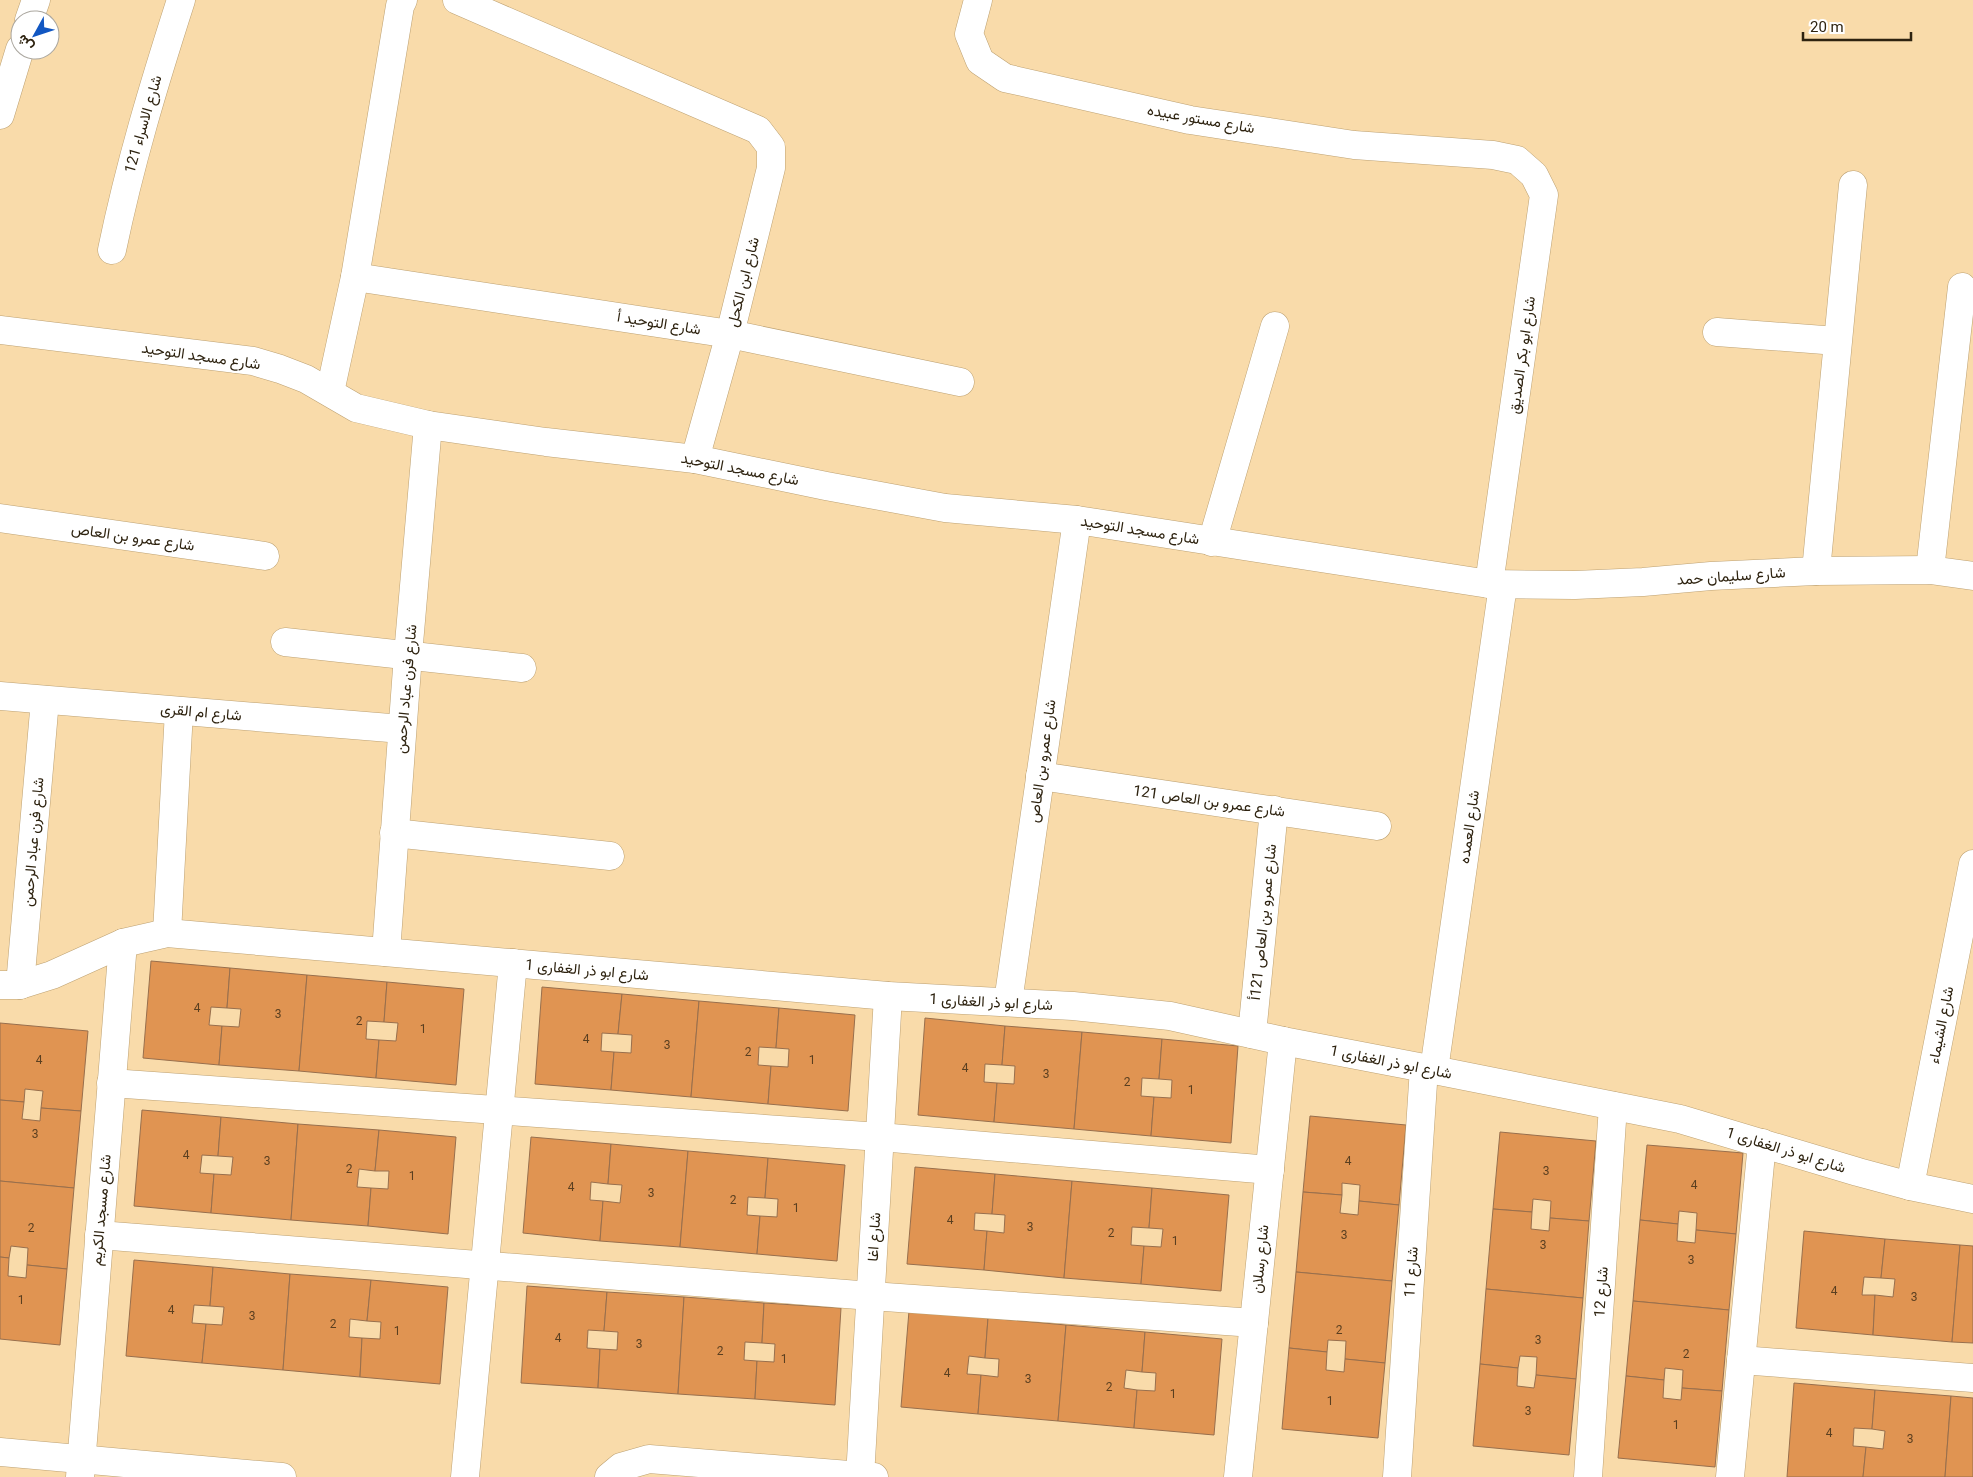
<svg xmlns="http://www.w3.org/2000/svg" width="1973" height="1477" font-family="Roboto,Vazirmatn,sans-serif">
<rect width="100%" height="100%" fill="#f9dbaa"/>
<g fill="#e09452" stroke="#986f4d">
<path d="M151,961L230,968L227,1008L211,1007L209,1025L222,1026L219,1065L143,1058Z"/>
<path d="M230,968L307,975L299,1071L219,1065L222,1026L239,1027L241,1009L227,1008Z"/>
<path d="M307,975L387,982L384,1022L367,1021L366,1039L379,1040L376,1078L299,1071Z"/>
<path d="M387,982L464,989L456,1085L376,1078L379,1040L396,1041L398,1023L384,1022Z"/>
<path d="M542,987L622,994L618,1034L602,1033L601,1051L614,1052L611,1090L535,1084Z"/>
<path d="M622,994L699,1001L691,1097L611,1090L614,1052L631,1053L632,1035L618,1034Z"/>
<path d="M699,1001L779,1008L776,1048L759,1047L758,1065L771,1066L768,1104L691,1097Z"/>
<path d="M779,1008L855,1015L848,1111L768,1104L771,1066L788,1067L789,1049L776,1048Z"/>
<path d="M925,1018L1005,1026L1002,1065L985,1064L984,1082L997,1083L994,1122L918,1115Z"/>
<path d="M0,1023L88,1031L81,1111L41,1108L43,1091L25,1089L24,1102L0,1100Z"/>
<path d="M1005,1026L1082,1032L1074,1129L994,1122L997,1083L1014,1084L1015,1066L1002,1065Z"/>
<path d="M1082,1032L1162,1039L1159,1079L1142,1078L1141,1096L1154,1097L1151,1136L1074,1129Z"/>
<path d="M1162,1039L1238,1046L1231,1143L1151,1136L1154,1097L1171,1098L1172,1080L1159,1079Z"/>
<path d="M0,1100L24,1102L22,1119L40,1121L41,1108L81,1111L74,1188L0,1181Z"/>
<path d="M142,1110L221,1117L218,1156L202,1155L200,1173L214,1174L211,1213L134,1206Z"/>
<path d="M1310,1116L1406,1125L1399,1205L1359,1201L1360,1185L1342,1183V1195L1303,1192Z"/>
<path d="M221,1117L298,1124L291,1220L211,1213L214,1174L231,1175L233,1157L218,1156Z"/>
<path d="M298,1124L379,1130L375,1171L359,1169L357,1187L371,1188L368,1226L291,1220Z"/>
<path d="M379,1130L456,1137L448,1234L368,1226L371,1188L388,1189L389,1171H375Z"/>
<path d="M1500,1132L1596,1141L1589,1221L1550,1218L1551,1201L1533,1199L1532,1212L1493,1209Z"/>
<path d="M531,1137L611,1144L608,1184L591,1182L590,1200L603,1201L600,1241L523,1233Z"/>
<path d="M611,1144L688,1151L680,1247L600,1241L603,1201L620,1203L622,1185L608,1184Z"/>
<path d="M1647,1145L1743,1153L1736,1234L1696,1230L1697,1213L1679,1211L1678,1224L1640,1220Z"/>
<path d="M688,1151L768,1158L765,1198L748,1197L747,1215L760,1216L757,1254L680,1247Z"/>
<path d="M768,1158L845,1165L837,1261L757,1254L760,1216L777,1217L778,1199L765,1198Z"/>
<path d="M915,1167L995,1174L992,1214L975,1213L974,1230L987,1231L984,1270L907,1264Z"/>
<path d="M995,1174L1072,1181L1064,1278L984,1270L987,1231L1004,1233L1005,1215L992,1214Z"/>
<path d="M0,1181L74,1188L67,1269L27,1265L28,1248L11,1246L9,1258L0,1257Z"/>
<path d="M1072,1181L1152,1188L1149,1228L1132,1227L1131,1245L1144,1246L1141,1284L1064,1278Z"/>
<path d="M1152,1188L1229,1195L1221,1291L1141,1284L1144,1246L1161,1247L1163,1229L1149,1228Z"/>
<path d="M1303,1192L1342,1195L1340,1213L1358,1215L1359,1201L1399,1205L1392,1281L1296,1272Z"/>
<path d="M1493,1209L1532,1212L1531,1229L1549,1231L1550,1218L1589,1221L1583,1298L1486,1289Z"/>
<path d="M1640,1220L1678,1224L1677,1241L1695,1243L1696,1230L1736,1234L1729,1310L1633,1301Z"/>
<path d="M1804,1231L1885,1239L1881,1278L1864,1277L1862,1295H1875L1873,1335L1796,1328Z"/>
<path d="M1885,1239L1960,1245L1952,1342L1873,1335L1875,1295L1893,1297L1895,1279L1881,1278Z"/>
<path d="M1960,1245L1973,1246V1343L1952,1342Z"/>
<path d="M0,1257L9,1258L8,1276L26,1278L27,1265L67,1269L60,1345L0,1339Z"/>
<path d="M134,1260L213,1267L210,1306L194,1305L192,1323L206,1324L202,1363L126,1356Z"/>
<path d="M213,1267L290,1274L283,1370L202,1363L206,1324L222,1325L224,1307L210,1306Z"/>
<path d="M1296,1272L1392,1281L1385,1363L1345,1359L1346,1341L1328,1340L1327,1352L1289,1348Z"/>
<path d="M290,1274L371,1280L367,1321L350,1319L349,1337L362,1338L360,1377L283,1370Z"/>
<path d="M371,1280L448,1287L440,1384L360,1377L362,1338L380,1339L381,1322L367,1321Z"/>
<path d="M527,1286L607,1292L604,1331L588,1330L587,1348L600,1349L598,1388L521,1383Z"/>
<path d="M1486,1289L1583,1298L1576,1379L1536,1375L1537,1357L1520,1356L1518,1368L1480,1364Z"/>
<path d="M607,1292L684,1297L678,1394L598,1388L600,1349L617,1350L618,1332L604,1331Z"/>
<path d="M684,1297L764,1303L762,1343L745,1342L744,1360L757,1361L755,1399L678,1394Z"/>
<path d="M1633,1301L1729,1310L1722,1391L1682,1388L1683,1370L1665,1368L1664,1380L1626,1376Z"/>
<path d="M764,1303L841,1308L835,1405L755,1399L757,1361L774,1362L775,1344L762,1343Z"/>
<path d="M909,1311L988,1318L985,1358L969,1356L967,1374L981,1375L978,1414L901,1407Z"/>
<path d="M988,1318L1066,1325L1058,1421L978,1414L981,1375L998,1377L999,1359L985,1358Z"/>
<path d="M1066,1325L1145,1332L1142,1372L1126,1370L1124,1388L1137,1390L1134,1428L1058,1421Z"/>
<path d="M1145,1332L1222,1339L1214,1435L1134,1428L1137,1390L1155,1391L1156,1373L1142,1372Z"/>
<path d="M1289,1348L1327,1352L1326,1370L1344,1372L1345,1359L1385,1363L1378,1438L1282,1429Z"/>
<path d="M1480,1364L1518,1368L1517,1386L1534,1388L1536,1375L1576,1379L1569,1455L1473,1446Z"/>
<path d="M1626,1376L1664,1380L1663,1398L1681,1400L1682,1388L1722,1391L1715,1467L1618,1458Z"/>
<path d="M1794,1383L1875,1390L1872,1429L1854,1428L1853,1446L1866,1447L1863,1477H1787Z"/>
<path d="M1875,1390L1951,1396L1945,1477H1863L1866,1447L1883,1449L1885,1431L1872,1429Z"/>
<path d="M1951,1396L1973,1398V1477H1945Z"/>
</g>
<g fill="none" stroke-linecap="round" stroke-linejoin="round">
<g stroke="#bda172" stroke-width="29">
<g id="minor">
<path d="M457,0L758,130L771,147V168L730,334L695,459"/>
<path d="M978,0L969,34L980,61L1005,78L1190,120L1354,145L1493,155L1517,160L1534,175L1544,195L1489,584"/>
<path d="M29,20L36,0"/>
<path d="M0,115L20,49"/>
<path d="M112,250C130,163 154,84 181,0"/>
<path d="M355,277L730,334L960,382"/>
<path d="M0,330L253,361L280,369L306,379L356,408L428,425L546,442L695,459L826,486L945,508L1077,520L1489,584L1575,585L1643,582L1711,576L1816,571L1930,570L1973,576"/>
<path d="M1717,332L1837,341"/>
<path d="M330,392L355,277L400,6L403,0"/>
<path d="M0,518L265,556"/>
<path d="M1212,542L1275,326"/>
<path d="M1930,570L1962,287"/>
<path d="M1816,571L1853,185"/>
<path d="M285,642L522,668"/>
<path d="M0,696L402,729"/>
<path d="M1040,776L1377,826"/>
<path d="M394,833L610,856"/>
<path d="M167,933L179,711"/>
<path d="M386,952L408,655L428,425"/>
<path d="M0,985H20L52,975L123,943L167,933L888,996L1073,1006L1170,1016L1283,1041L1424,1068L1680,1119L1858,1172L1910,1186L1973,1199"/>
<path d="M20,985L45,700"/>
<path d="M1008,1002L1077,520"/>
<path d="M1252,1034L1274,810"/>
<path d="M1434,1070L1503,585"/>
<path d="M111,1083L880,1137L1270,1170"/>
<path d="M1910,1186L1973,864"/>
<path d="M99,1235L871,1296L1254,1323"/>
<path d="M1741,1360L1973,1378"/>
<path d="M0,1452L282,1477"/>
<path d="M80,1477L123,943"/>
<path d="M465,1477L513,963"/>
<path d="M609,1477L621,1467L649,1459L874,1477"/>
<path d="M860,1477L888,996"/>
<path d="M1238,1477L1283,1041"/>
<path d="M1397,1477L1424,1068"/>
<path d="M1588,1477L1613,1106"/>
<path d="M1730,1477L1762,1143"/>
</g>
</g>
<use href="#minor" stroke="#fff" stroke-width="28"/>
</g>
<g text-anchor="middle" stroke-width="4" stroke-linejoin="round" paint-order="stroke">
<g font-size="12" fill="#5a3f20">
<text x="197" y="1012">4</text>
<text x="278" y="1018">3</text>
<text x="359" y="1025">2</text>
<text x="423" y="1033">1</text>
<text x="586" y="1043">4</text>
<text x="667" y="1049">3</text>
<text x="748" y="1056">2</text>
<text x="39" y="1064">4</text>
<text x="812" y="1064">1</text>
<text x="965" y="1072">4</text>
<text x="1046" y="1078">3</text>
<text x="1127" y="1086">2</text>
<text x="1191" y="1094">1</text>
<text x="35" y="1138">3</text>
<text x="186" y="1159">4</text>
<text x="267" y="1165">3</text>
<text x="1348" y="1165">4</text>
<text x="349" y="1173">2</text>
<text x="1546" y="1175">3</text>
<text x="412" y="1180">1</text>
<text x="1694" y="1189">4</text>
<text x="571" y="1191">4</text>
<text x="651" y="1197">3</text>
<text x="733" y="1204">2</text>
<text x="796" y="1212">1</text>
<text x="950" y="1224">4</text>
<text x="1030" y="1231">3</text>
<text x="31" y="1232">2</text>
<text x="1111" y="1237">2</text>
<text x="1344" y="1239">3</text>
<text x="1175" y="1245">1</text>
<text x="1543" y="1249">3</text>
<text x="1691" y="1264">3</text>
<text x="1834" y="1295">4</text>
<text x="1914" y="1301">3</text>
<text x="21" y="1304">1</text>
<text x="171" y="1314">4</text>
<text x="252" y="1320">3</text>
<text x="333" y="1328">2</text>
<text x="1339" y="1334">2</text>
<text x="397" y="1335">1</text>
<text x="558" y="1342">4</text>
<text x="1538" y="1344">3</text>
<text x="639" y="1348">3</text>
<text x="720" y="1355">2</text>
<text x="1686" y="1358">2</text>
<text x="784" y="1363">1</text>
<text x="947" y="1377">4</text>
<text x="1028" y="1383">3</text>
<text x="1109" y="1391">2</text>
<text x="1173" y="1398">1</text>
<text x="1330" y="1405">1</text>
<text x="1528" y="1415">3</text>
<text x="1676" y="1429">1</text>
<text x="1829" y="1437">4</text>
<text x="1910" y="1443">3</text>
</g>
<g font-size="15" fill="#2e2310" stroke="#fff">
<text transform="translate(1201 119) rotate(10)" y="5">شارع مستور عبيده</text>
<text transform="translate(143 124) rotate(-74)" y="5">شارع الاسراء 121</text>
<text transform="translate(743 282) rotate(-76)" y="5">شارع ابن الكحل</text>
<text transform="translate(659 323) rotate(9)" y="5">شارع التوحيد أ</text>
<text transform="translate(1522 355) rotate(-82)" y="5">شارع ابو بكر الصديق</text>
<text transform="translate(201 356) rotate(8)" y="5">شارع مسجد التوحيد</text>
<text transform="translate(740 469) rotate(11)" y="5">شارع مسجد التوحيد</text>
<text transform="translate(1140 530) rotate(9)" y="5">شارع مسجد التوحيد</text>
<text transform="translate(133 537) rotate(8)" y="5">شارع عمرو بن العاص</text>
<text transform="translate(1731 576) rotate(-4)" y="5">شارع سليمان حمد</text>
<text transform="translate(406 689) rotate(-85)" y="5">شارع فرن عباد الرحمن</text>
<text transform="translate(201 712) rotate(5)" y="5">شارع ام القرى</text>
<text transform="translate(1042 761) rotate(-82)" y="5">شارع عمرو بن العاص</text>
<text transform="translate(1209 801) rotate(8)" y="5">شارع عمرو بن العاص 121</text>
<text transform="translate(1469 827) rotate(-82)" y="5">شارع العمده</text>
<text transform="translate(33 842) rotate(-85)" y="5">شارع فرن عباد الرحمن</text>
<text transform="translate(1263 922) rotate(-84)" y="5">شارع عمرو بن العاص 121أ</text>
<text transform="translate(587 970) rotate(5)" y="5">شارع ابو ذر الغفارى 1</text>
<text transform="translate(991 1002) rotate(3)" y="5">شارع ابو ذر الغفارى 1</text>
<text transform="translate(1941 1025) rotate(-79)" y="5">شارع الشيماء</text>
<text transform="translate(1391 1062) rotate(11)" y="5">شارع ابو ذر الغفارى 1</text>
<text transform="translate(1786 1150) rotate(17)" y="5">شارع ابو ذر الغفارى 1</text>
<text transform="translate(101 1210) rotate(-85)" y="5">شارع مسجد الكريم</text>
<text transform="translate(874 1237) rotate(-87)" y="5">شارع اغا</text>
<text transform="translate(1260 1259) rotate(-84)" y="5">شارع رسلان</text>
<text transform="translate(1411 1272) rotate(-86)" y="5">شارع 11</text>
<text transform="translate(1601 1292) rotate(-86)" y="5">شارع 12</text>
</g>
</g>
<g transform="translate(35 35) rotate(230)"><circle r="24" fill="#ffffff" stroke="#aba79f"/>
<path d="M0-4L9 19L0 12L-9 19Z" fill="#1257c2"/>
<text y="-8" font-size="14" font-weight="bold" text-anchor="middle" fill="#2e2310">ش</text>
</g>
<path d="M1803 32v8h108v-8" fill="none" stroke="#2e2310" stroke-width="2.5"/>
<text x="1810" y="32" font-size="15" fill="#2e2310" stroke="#ffffff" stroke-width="4" paint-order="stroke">20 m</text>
</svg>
